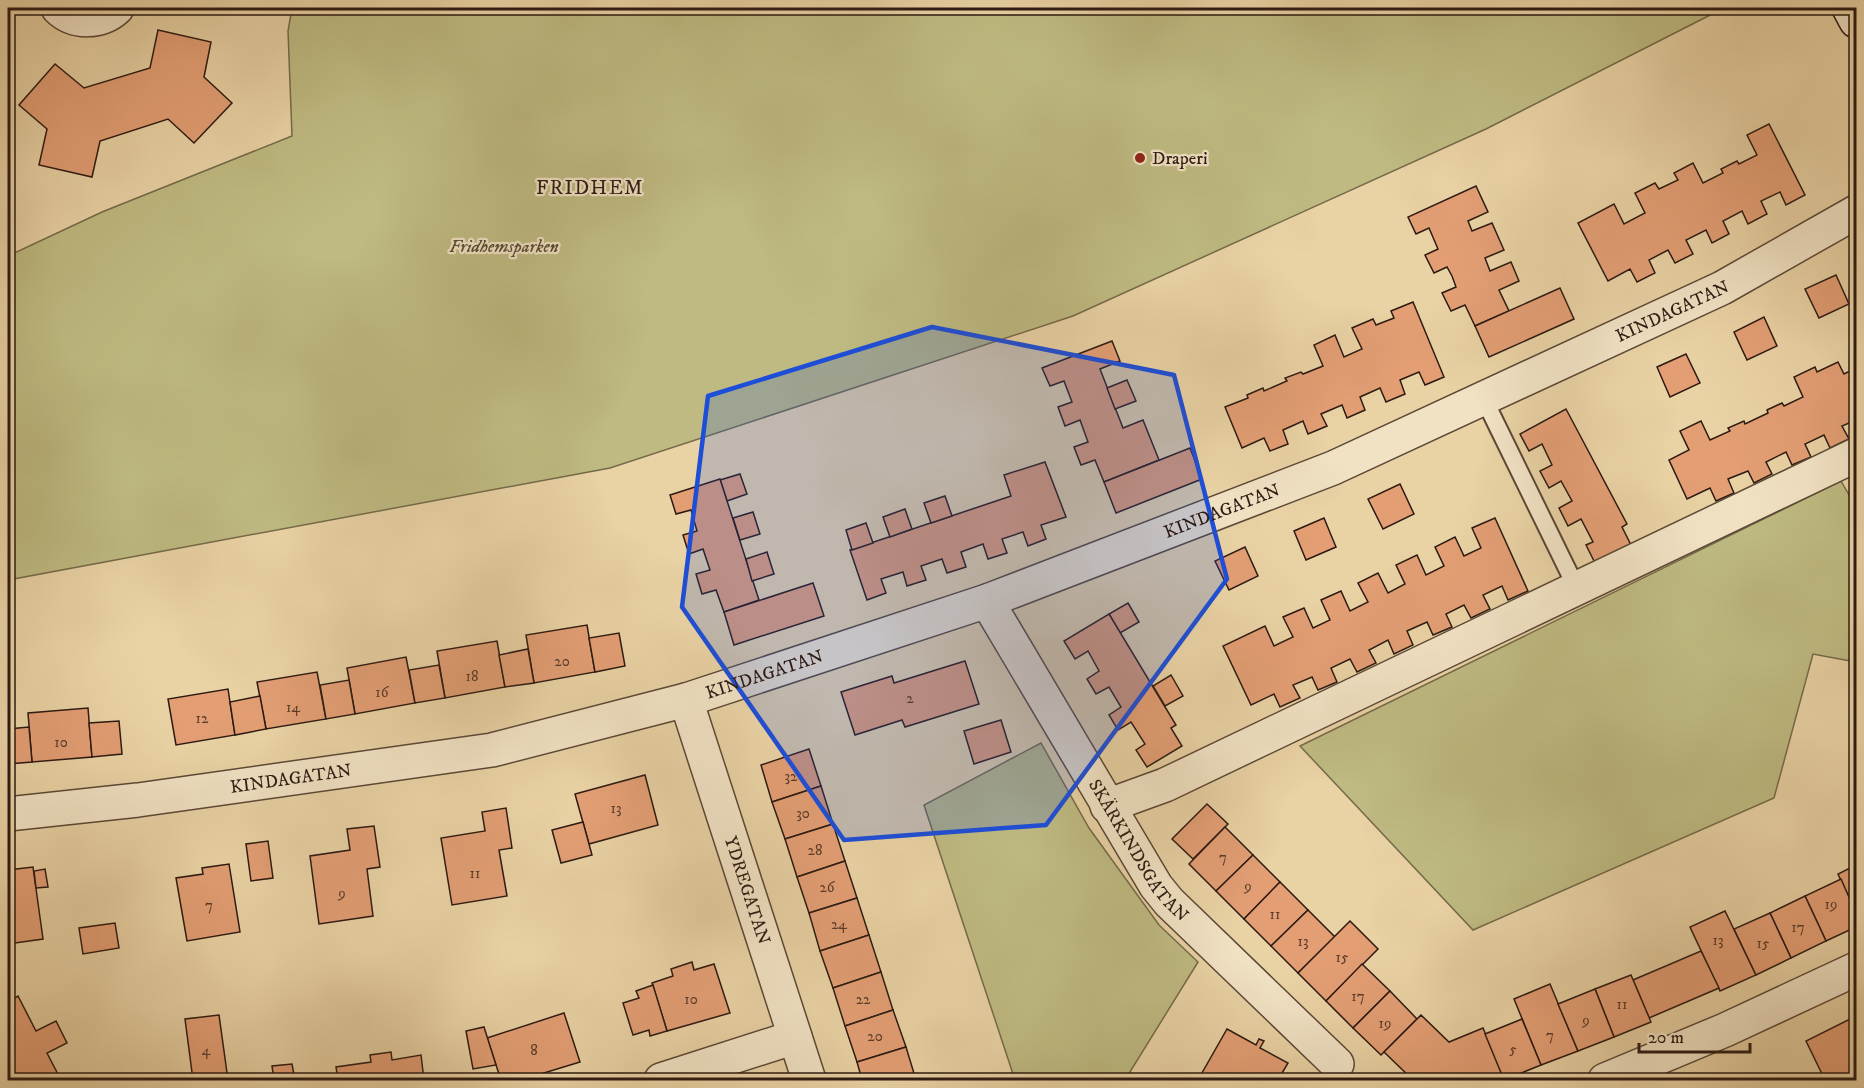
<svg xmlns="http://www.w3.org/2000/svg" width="1864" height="1088" font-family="'IM FELL DW Pica',serif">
<rect width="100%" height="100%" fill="#e9d2a4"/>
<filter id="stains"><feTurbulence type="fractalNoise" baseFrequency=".00333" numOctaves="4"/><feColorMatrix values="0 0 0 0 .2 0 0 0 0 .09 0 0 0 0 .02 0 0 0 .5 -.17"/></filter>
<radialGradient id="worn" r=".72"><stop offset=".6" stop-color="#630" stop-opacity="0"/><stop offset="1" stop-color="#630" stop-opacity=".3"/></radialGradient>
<g fill="#beba81" stroke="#756a4a" stroke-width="1.5">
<path d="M292,8H1724L1486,129L1073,316L610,468L8,580V256L102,212L292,136L288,31Z"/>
<path d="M1841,481L1856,507V662L1813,654L1774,798L1473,930L1300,746Z"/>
<path d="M1041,743L1089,828L1159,925L1198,962L1125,1080H1068L1061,1075L1044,1080H1015L924,805Z"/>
</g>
<g fill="#e39e74" stroke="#2c1a12" stroke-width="1.5">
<path d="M158,30L211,42L204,77L232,103L194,143L168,119L100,141L92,177L39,165L47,129L19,105L55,64L84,88L150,68Z"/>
<path d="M1769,124L1805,195L1786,205L1780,192L1761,201L1767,214L1748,224L1742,211L1723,221L1729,234L1712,243L1706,230L1686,240L1693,254L1675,263L1668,250L1649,260L1655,273L1637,282L1630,269L1608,281L1578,223L1614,204L1624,224L1645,213L1635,193L1655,183L1659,189L1678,180L1674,173L1693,163L1703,183L1723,173L1721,169L1737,161L1739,164L1757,155L1747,135Z"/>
<path d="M1476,186L1488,212L1468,221L1472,231L1492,223L1504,250L1485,258L1490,271L1511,262L1519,281L1499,290L1509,311L1475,326L1465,305L1451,311L1442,293L1456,287L1452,276L1447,267L1434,273L1425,255L1438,249L1429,228L1416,234L1408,217Z"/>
<path d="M1836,275L1849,304L1819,318L1805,289Z"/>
<path d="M1560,288L1574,319L1489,357L1475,326Z"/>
<path d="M1413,302L1444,377L1425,385L1419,372L1400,380L1405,394L1386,402L1380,388L1360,397L1365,410L1347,418L1342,405L1321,414L1327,426L1308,434L1303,421L1283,430L1288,444L1270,451L1264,438L1242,448L1225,407L1248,398L1247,395L1263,388L1264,391L1287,381L1285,378L1301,372L1303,374L1323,366L1314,345L1335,335L1344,357L1362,349L1352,328L1373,319L1376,325L1394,318L1391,311Z"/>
<path d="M1764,317L1777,346L1747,360L1734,332Z"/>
<path d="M1112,341L1120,361L1100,369L1123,428L1143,420L1159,460L1104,482L1095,460L1081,465L1074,447L1088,442L1080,420L1065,426L1058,407L1072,402L1064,381L1050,386L1042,368Z"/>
<path d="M1686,354L1700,383L1670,397L1657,367Z"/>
<path d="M1838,362L1844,374L1856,368V420L1842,426L1849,439L1830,448L1824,435L1805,444L1811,457L1792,465L1786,452L1766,462L1772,474L1754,483L1748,471L1728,479L1734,493L1716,501L1710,488L1687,499L1669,460L1689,450L1680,431L1701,421L1710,440L1730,431L1728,428L1744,421L1745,424L1768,413L1767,410L1782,403L1784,406L1803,397L1794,377L1815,367L1817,372Z"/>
<path d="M1127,380L1136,401L1115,409L1107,388Z"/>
<path d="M1566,409L1627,524L1622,527L1631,545L1595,563L1586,545L1593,542L1581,519L1568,526L1559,508L1572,501L1561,481L1549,488L1540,471L1552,465L1542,444L1529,451L1520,434Z"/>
<path d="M1190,448L1202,479L1116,513L1104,482Z"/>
<path d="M1045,462L1066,517L1041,525L1046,539L1028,546L1023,532L1002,539L1007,553L988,559L983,544L961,552L966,567L947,573L942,559L921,566L926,580L907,586L903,572L881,579L886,593L867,600L850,550L1011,496L1004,475Z"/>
<path d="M740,474L747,494L727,501L720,480Z"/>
<path d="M720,479L759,600L724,612L716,590L702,594L696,574L710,570L703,549L689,554L683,535L697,531L691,510L676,514L670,495Z"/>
<path d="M1400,484L1414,514L1383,529L1368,499Z"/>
<path d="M945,496L952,516L931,523L924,503Z"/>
<path d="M905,509L912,529L890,537L883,517Z"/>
<path d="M753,512L760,534L740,540L733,518Z"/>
<path d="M1324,518L1336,547L1306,560L1294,531Z"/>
<path d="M1495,518L1528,591L1508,600L1502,586L1483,595L1490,609L1471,618L1464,605L1446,614L1452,627L1433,635L1427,622L1407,631L1413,645L1394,654L1388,640L1369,650L1376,663L1357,672L1350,659L1331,668L1337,682L1318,690L1312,677L1293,685L1300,698L1280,707L1274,694L1251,705L1223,646L1265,626L1274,646L1293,637L1283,617L1304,608L1313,628L1330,620L1321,600L1341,591L1350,611L1368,602L1358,583L1378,573L1388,593L1405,584L1396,565L1417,555L1426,575L1444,566L1435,547L1455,537L1464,556L1481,548L1472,528Z"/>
<path d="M866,523L873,543L852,550L846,530Z"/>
<path d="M1245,547L1258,576L1229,590L1215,561Z"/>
<path d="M767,552L774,574L752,581L746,559Z"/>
<path d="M813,583L824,616L734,645L724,612Z"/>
<path d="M1128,603L1139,622L1120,633L1109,614Z"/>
<path d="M1109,614L1176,725L1171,728L1182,746L1147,767L1136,750L1145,744L1131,722L1118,730L1109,715L1121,707L1109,687L1096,694L1087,679L1099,671L1088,651L1075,659L1064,641Z"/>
<path d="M587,625L595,672L534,683L526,635Z"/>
<path d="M619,633L625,666L595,672L589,638Z"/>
<path d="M497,641L505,687L445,698L437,651Z"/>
<path d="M528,649L534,683L505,687L499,655Z"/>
<path d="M406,657L415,703L355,714L347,668Z"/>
<path d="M965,661L979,704L905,727L902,720L855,735L841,692L892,676L894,683Z"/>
<path d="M439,665L445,698L415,703L409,670Z"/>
<path d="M317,672L326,719L266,729L257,682Z"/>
<path d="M1171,675L1183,696L1165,706L1153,686Z"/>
<path d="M349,680L355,714L326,719L320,685Z"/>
<path d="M228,689L235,735L176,745L168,699Z"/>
<path d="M260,696L266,729L235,735L230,702Z"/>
<path d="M88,708L92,757L32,762L28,713Z"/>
<path d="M1001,720L1011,752L974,764L964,731Z"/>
<path d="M119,721L122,754L92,757L89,723Z"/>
<path d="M29,727L32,762L8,764V729Z"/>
<path d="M809,749L821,786L772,802L761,765Z"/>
<path d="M645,775L658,825L589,844L575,794Z"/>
<path d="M821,786L833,824L785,839L772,802Z"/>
<path d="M1207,804L1228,824L1193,859L1172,839Z"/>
<path d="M506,808L512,848L499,850L507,896L452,905L441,838L485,831L482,812Z"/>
<path d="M583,822L592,855L561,863L552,830Z"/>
<path d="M833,824L845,861L797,877L785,839Z"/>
<path d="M374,826L380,867L367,869L373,916L319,924L310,856L350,850L347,829Z"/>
<path d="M1225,827L1253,855L1216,891L1189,864Z"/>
<path d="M268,841L273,878L251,881L246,844Z"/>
<path d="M1253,855L1280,882L1244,919L1216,891Z"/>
<path d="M845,861L857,898L809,913L797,877Z"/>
<path d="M229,864L240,932L187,941L176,878L203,874L202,868Z"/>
<path d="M1856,865V913L1838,874Z"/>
<path d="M33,867L43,939L8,944V870Z"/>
<path d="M45,869L48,887L36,888L34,871Z"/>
<path d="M1841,879L1856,913V927L1826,941L1805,896Z"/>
<path d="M1280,882L1308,910L1271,946L1244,919Z"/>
<path d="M1805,896L1826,941L1791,958L1770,913Z"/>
<path d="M857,898L869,935L820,951L809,913Z"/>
<path d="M1308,910L1335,937L1298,973L1271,946Z"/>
<path d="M1725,911L1756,975L1720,991L1690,927Z"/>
<path d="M1770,913L1791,958L1756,975L1734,929Z"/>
<path d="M1350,921L1378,949L1326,1001L1298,973Z"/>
<path d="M115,923L119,948L83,954L79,928Z"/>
<path d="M869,935L881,972L833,988L820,951Z"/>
<path d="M1701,951L1719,988L1649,1018L1633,980Z"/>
<path d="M692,962L694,970L714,964L730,1013L667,1031L652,983L673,976L671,969Z"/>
<path d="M1362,964L1390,991L1353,1028L1326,1001Z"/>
<path d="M881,972L893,1010L845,1026L833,988Z"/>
<path d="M1631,975L1651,1022L1614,1037L1595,989Z"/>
<path d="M1550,984L1578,1051L1541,1065L1514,999Z"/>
<path d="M653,985L667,1031L650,1036L649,1030L633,1035L623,1003L639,998L636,991Z"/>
<path d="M1595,989L1614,1037L1578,1051L1558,1004Z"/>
<path d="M1390,991L1417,1019L1381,1055L1353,1028Z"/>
<path d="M18,996L36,1031L56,1021L67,1043L47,1053L61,1080H12L8,1071V1002Z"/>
<path d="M893,1010L906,1047L857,1062L845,1026Z"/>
<path d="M564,1013L580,1062L521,1080H501L487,1038Z"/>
<path d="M219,1015L228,1080H193L185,1019Z"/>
<path d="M1421,1015L1449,1042L1483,1028L1504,1077L1496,1080H1413L1384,1052Z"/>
<path d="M1856,1016V1080H1825L1806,1041Z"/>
<path d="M1522,1019L1541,1065L1504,1080L1485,1034Z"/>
<path d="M484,1027L496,1065L473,1069L466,1031Z"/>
<path d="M1227,1029L1256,1045L1259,1039L1264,1041L1260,1048L1288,1063L1278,1080H1198Z"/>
<path d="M906,1047L916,1080H862L857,1062Z"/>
<path d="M391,1052L392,1060L421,1055L424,1080H338L336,1067L371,1062L370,1055Z"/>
<path d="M292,1064L295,1080H274L272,1066Z"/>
</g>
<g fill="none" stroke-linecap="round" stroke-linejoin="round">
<g stroke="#5b4836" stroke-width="20">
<path id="lane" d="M1484,399L1577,589"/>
</g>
<g stroke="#5b4836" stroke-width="36">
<g id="street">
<path d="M58,8C74,24 101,23 117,8"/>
<path id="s1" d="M987,601L1156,886L1169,902L1337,1064"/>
<path id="s2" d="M686,700L809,1080"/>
<path d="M1107,806L1165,785L1856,455"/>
<path id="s3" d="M8,814L138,800L492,750L686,700L987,601L1333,468L1722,288L1856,212"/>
<path d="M661,1080L795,1037"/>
<path d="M1605,1080L1725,1030L1856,969"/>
</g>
</g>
<g stroke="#2c1a12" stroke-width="36">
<path id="secondary" d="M1849,8L1856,21"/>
</g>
<use href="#lane" stroke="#f1e2c4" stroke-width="16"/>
<use href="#street" stroke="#f1e2c4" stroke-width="33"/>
<use href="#secondary" stroke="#f1e2c4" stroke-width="33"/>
</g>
<path fill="#1d4ed8" fill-opacity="0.2" stroke="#1d4ed8" stroke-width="4.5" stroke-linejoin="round" d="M932,327L1174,375L1227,579L1046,825L844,840L682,607L708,396Z"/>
<circle fill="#8f2418" stroke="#f1e2c4" stroke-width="2" cx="1140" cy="158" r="6"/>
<g text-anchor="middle" stroke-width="4.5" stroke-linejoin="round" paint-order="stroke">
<g font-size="15" fill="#5a3b2a">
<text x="562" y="666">20</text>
<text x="472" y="681">18</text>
<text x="382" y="697">16</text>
<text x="910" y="703">2</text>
<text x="293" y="712">14</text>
<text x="202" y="723">12</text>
<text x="61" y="747">10</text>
<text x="791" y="781">32</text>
<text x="616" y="813">13</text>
<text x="803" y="818">30</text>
<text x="815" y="855">28</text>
<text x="1223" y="862">7</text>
<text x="475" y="878">11</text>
<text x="1248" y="891">9</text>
<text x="827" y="892">26</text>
<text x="342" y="898">9</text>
<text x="1831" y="909">19</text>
<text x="209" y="910">7</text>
<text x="1275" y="919">11</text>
<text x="839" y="929">24</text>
<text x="1798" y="932">17</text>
<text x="1718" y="945">13</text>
<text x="1303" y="946">13</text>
<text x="1763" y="948">15</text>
<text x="1342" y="962">15</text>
<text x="1358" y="1001">17</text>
<text x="691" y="1004">10</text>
<text x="863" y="1004">22</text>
<text x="1622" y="1009">11</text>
<text x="1586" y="1025">9</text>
<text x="1385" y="1028">19</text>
<text x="1550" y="1040">7</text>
<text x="875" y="1041">20</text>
<text x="1513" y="1054">5</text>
<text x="206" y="1055">4</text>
<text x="534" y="1055">8</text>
</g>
<g font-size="18" fill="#2c1a12" stroke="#f1e2c4" text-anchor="start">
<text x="1152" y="164">Draperi</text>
</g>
<g font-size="18" font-style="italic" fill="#584a33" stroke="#f1e2c4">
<text x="504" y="252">Fridhemsparken</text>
</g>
<g font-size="18" fill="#2c1a12" stroke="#f1e2c4">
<text dy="6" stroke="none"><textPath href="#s3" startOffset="1750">KINDAGATAN</textPath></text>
<text dy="6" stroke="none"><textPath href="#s3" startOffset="1257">KINDAGATAN</textPath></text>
<text dy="6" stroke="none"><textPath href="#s3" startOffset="771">KINDAGATAN</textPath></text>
<text dy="6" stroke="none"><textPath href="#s3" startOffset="285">KINDAGATAN</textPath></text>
<text dy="6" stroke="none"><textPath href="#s1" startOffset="292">SKÄRKINDSGATAN</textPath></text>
<text dy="6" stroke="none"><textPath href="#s2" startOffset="200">YDREGATAN</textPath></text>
</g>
<g font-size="20" letter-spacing="1.5" fill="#2c1a12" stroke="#f1e2c4">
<text x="590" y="194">FRIDHEM</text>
</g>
</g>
<rect width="1864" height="1088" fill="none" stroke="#e9d2a4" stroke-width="30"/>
<rect x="9" y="9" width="1846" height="1070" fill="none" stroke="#2c1a12" stroke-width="3"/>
<rect x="15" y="15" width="1834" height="1058" fill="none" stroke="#2c1a12" stroke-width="1.5"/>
<path d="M1639 1043v9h111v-9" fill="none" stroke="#2c1a12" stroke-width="3"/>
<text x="1648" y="1043" font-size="18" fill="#2c1a12" stroke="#f1e2c4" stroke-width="4.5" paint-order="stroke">20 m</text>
<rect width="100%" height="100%" filter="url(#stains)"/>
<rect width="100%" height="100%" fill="url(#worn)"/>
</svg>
